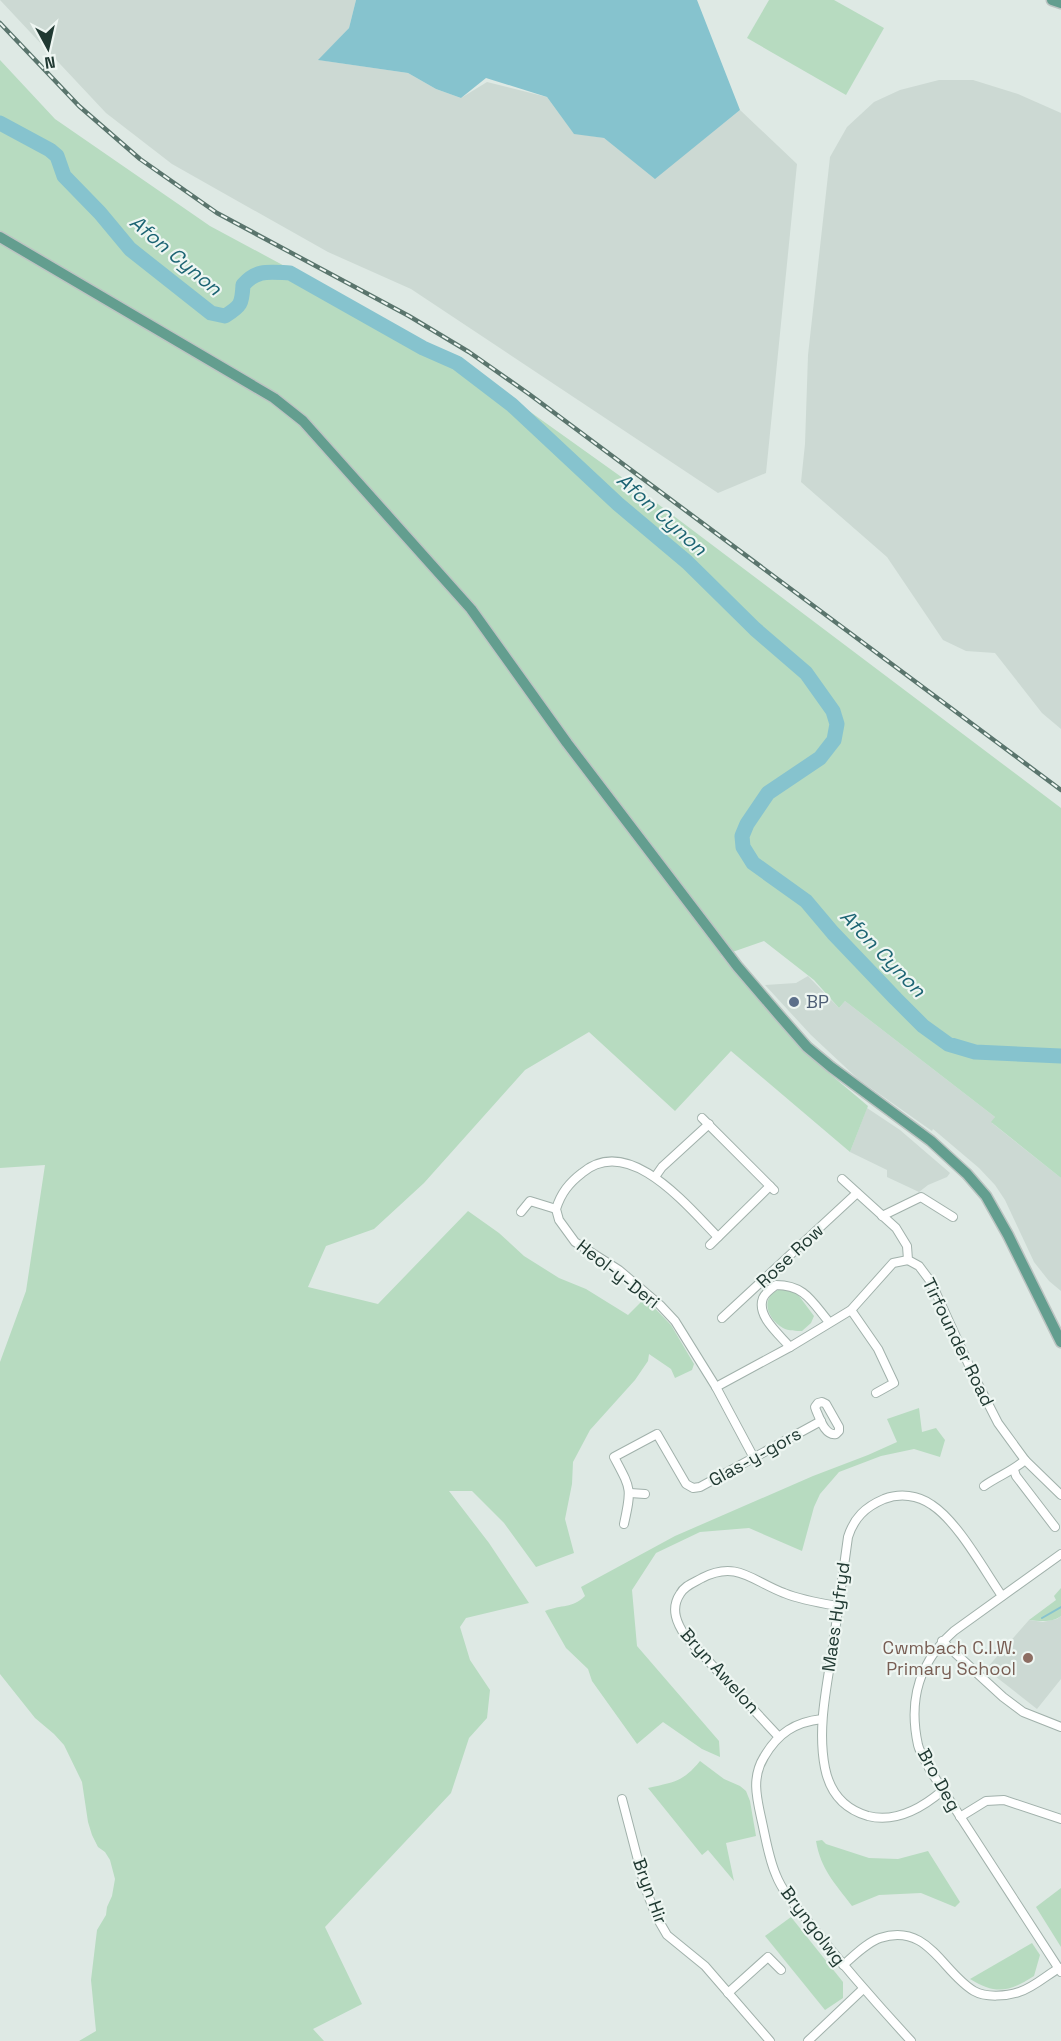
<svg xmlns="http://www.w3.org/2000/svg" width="1061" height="2041" font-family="'Space Grotesk',sans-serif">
<rect width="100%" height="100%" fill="#dee9e4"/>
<g fill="#ccd9d3">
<path d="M0,0H356L349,28L319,60L408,73L436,89L461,98L487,82L547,97L574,133L604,138L655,178L740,110L797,164L766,473L718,493L411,289L328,252L172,164L106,113Z"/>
<path d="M939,80H973L1018,94L1061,113V729L1042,713L995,653L966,651L943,640L887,557L801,482L805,444L808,355L830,157L847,127L874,102L900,90Z"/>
<path d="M808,976L839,1008L845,1001L995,1117L992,1123L1061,1178V1291L1049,1281L1034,1262L1005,1200L995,1185L979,1168L933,1129L932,1131L858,1079L811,1035L765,985L796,983Z"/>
<path d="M867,1108L900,1130L950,1173L947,1177L928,1185L919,1192L887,1177V1170L850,1152Z"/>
<path d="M1061,1616V1679L1037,1709L986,1669L1029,1620L1043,1622L1057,1619Z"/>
</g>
<g fill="#b7dbc0">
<path d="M769,0H834L884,28L846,95L747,38Z"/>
<path d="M0,60L55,119L210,226L428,343L459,361L634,486L1061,808V1178L991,1122L995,1117L845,1001L839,1008L814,980L764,941L721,956L805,1053L868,1106L850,1152L731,1051L675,1111L589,1032L525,1070L424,1183L374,1229L326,1246L308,1287L378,1304L468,1211L499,1233L524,1256L559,1278L586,1289L628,1315L645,1298L671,1325L694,1364L692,1370L675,1378L671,1369L649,1354L648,1361L635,1380L590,1430L573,1462L572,1484L565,1519L574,1553L536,1567L504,1523L472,1491H449L489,1543L529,1603L466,1618L460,1627L470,1660L490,1690L487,1718L469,1738L451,1793L325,1927L362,2004L313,2029L324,2041H79L96,2031L91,1980L97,1930L106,1915L107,1907L112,1896L115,1879L110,1860L105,1852L98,1847L92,1835L88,1822L82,1782L64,1745L54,1734L35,1718L0,1674V1362L26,1291L45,1165L0,1168Z"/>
<path d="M787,1288L796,1292L814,1316L811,1323L802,1331C797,1331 788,1331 783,1328C764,1317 759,1291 787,1288Z"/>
<path d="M919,1408L922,1432L936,1428L945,1440L940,1457L914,1449L881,1456L839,1472L820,1494L814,1507L802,1551L749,1528L700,1532L656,1553L632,1590L637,1646L719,1741L720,1757L702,1749L663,1722L637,1744L592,1681L588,1669L566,1648L545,1611C562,1604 572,1609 585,1596L581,1587L675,1536L813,1476L868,1455L897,1442L887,1419Z"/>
<path d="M1061,1588V1616C1052,1623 1040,1621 1029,1620L1056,1600L1054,1596Z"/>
<path d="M700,1761L724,1779L740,1786L746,1791L750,1801L756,1836L726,1843L734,1881L708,1850L702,1855L648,1788C674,1782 683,1782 700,1761Z"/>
<path d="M822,1840L826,1844L869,1858L898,1859L928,1851L960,1902L955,1907L921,1893L879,1895L852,1906C835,1883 821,1870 816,1841Z"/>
<path d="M1061,1888V1947L1036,1907Z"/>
<path d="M791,1917L843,1982V1998L825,2010L765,1936Z"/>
<path d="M1032,1943L1040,1955L1034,1976C1009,1992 996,1995 970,1979Z"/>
</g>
<path fill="#86c3ce" d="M356,0H697L740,110L655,179L604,138L574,134L547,97L486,78L461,98L436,89L408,73L318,60L349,28Z"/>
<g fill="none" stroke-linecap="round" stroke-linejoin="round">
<path stroke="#86c3ce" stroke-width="2" d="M1042,1618L1061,1607"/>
<path stroke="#86c3ce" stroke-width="15" d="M0,123L50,150L57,156L64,176L100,213L130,249L211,313L225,316C241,306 242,304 243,285C257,269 269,272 290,273L423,348L457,363L512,405L618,504L687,562L755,629L806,673L833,711L837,724L834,740L820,758L768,793L747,824L742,836L743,847L753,863L806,901L833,933L896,999L923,1026L948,1044L975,1052L1061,1056"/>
<g stroke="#a1b1ab" stroke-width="10">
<g id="minor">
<path d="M702,1118L774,1190"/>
<path d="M655,1177L662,1167L709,1124"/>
<path d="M842,1179L896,1228L907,1246L908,1260L919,1266L931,1282L973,1374L998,1423L1025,1460L1061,1495"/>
<path d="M521,1212L530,1201L556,1209"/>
<path d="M882,1216L921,1197L953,1217"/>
<path d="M718,1237C688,1207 629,1133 582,1173C569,1183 561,1193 556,1209L559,1220L575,1242L619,1270L660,1305L675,1321L716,1387L754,1458"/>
<path d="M710,1245L770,1186"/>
<path d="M851,1310L878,1349L894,1383L876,1393"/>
<path d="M722,1318L857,1193"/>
<path d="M790,1347C779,1334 756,1316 763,1298C765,1293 772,1288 776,1285C805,1285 812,1302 829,1322"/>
<path d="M716,1387L790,1347L851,1310L893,1263L908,1260"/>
<path d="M822,1402L826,1404L839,1427V1431L836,1434C825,1436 820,1419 816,1410L815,1407L818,1403Z"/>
<path d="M1014,1470L1016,1476L1055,1527"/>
<path d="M984,1486C998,1476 1013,1471 1025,1460"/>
<path d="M630,1493L645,1494"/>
<path d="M624,1524C632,1488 631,1489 614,1457L657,1434L686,1484L693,1488L700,1487L821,1421"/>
<path d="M1061,1554L954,1631C919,1662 908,1699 918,1745C920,1753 926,1762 930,1770L1061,1972"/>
<path d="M942,1641L1003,1697L1023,1712L1061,1727"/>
<path d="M822,1719C795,1722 778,1733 764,1757C751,1778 757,1799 762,1822C766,1840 769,1859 776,1875C783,1893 798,1909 810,1924C842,1964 876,2003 911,2041"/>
<path d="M778,1736L686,1637C677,1624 670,1609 680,1594C684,1586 693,1583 702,1578C737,1560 752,1581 784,1593C801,1600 820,1603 838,1606"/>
<path d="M942,1791C922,1808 896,1823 868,1816C844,1809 830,1793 825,1768C817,1728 827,1686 833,1646C838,1610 843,1574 848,1537C854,1518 865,1507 884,1499C900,1493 918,1495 932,1505C958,1522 984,1570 1002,1596"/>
<path d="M622,1799L645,1887L656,1916L667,1935L705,1966L770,2041"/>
<path d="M960,1817L986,1801L1004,1800L1061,1819"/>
<path d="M843,1965C854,1956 866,1943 880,1938C928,1922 942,1972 974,1991C986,1998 1007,1996 1019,1992C1033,1988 1047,1975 1059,1968"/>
<path d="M728,1993L768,1957L781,1970"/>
<path d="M808,2041L863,1989"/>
</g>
</g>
<g stroke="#bcc4c2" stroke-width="13">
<g id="major">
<path d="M1052,0L1061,3"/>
<path d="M0,237L274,398L303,421L471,609L567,743L737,966L779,1015L807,1047L831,1067L931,1141L967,1174L986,1196L1008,1235L1061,1342"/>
</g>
</g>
<use href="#minor" stroke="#fff" stroke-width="8"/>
<use href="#major" stroke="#639e8f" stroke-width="10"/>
<g stroke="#5a756d" stroke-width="4.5">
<path id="rail" d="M0,23L79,106L140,159L217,213L409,316L469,352L529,394L1061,790"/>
</g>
<use href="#rail" stroke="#eef6f2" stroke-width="2" stroke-dasharray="7" stroke-linecap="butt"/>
</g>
<circle fill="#5c6f8a" stroke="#eef6f2" stroke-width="2" cx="794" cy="1002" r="6"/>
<circle fill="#8d6e63" stroke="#eef6f2" stroke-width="2" cx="1028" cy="1658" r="6"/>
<g text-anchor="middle" stroke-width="4.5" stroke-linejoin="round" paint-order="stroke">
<g font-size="18" fill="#4e5e75" stroke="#eef6f2" text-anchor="start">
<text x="806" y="1008">BP</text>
</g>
<g font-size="18" fill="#203932" stroke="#eef6f2">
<text transform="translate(790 1256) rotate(-43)" y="6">Rose Row</text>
<text transform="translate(618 1274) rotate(38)" y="6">Heol-y-Deri</text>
<text transform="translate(958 1342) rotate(64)" y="6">Tirfounder Road</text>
<text transform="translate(755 1457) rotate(-29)" y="6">Glas-y-gors</text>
<text transform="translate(836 1617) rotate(-82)" y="6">Maes Hyfryd</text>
<text transform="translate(720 1671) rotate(48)" y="6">Bryn Awelon</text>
<text transform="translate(939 1780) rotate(61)" y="6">Bro Deg</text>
<text transform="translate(650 1891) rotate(70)" y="6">Bryn Hir</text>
<text transform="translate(813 1926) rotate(53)" y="6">Bryngolwg</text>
</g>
<g font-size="18" fill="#785e54" stroke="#eef6f2" text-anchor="end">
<text x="1016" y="1654">Cwmbach C.I.W.<tspan x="1016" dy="21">Primary School</tspan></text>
</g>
<g font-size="20" font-style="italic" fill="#1c6473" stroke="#eef6f2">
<text transform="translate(176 255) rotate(40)" y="7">Afon Cynon</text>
<text transform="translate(662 514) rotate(42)" y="7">Afon Cynon</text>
<text transform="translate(883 953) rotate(46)" y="7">Afon Cynon</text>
</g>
</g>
<g transform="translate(48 48) rotate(172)" stroke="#eef6f2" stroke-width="4.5" paint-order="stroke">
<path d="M0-4.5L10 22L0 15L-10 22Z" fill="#203932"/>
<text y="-9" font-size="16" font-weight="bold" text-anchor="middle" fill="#203932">N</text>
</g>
</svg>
